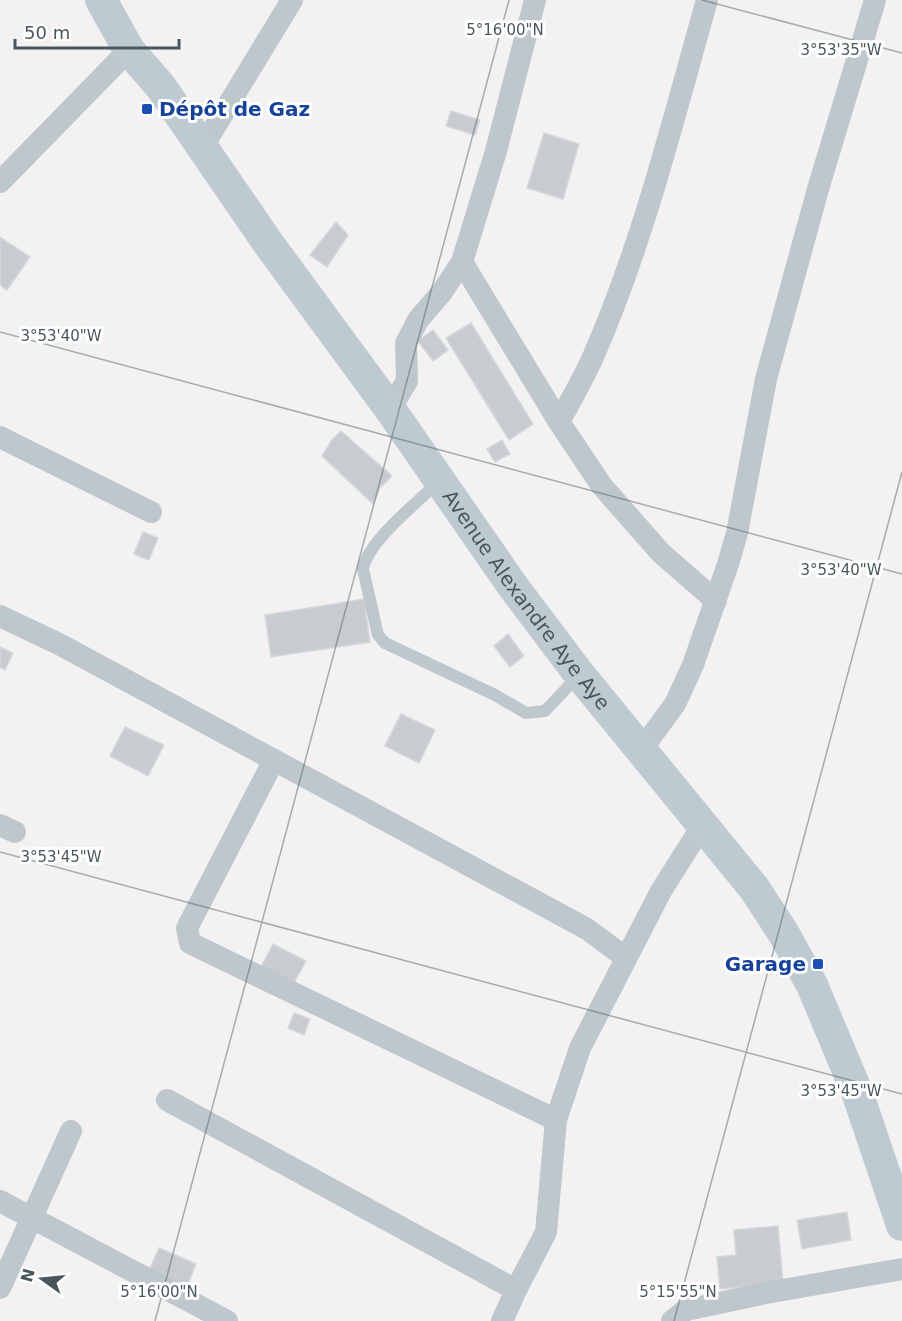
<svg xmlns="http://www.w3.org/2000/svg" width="902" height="1321" font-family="'DejaVu Sans',sans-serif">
<rect width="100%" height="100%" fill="#f3f1f1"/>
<g fill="#c8ccd0" stroke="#d5d8db" stroke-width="1.5">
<path d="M451,111L480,120L475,135L446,126Z"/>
<path d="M544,133L579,144L563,199L527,188Z"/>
<path d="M336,222L348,235L327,267L310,255Z"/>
<path d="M0,237L30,257L7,290L0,285Z"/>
<path d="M471,323L533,424L509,440L446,338Z"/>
<path d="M433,330L448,350L433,361L418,341Z"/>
<path d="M341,431L392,476L380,488L373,504L322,456L332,440Z"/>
<path d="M502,440L510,454L495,462L487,449Z"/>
<path d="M143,532L158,538L149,560L134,554Z"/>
<path d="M364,599L370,642L271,657L265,615Z"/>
<path d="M508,634L524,656L510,667L494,646Z"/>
<path d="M0,647L13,653L5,670L0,667Z"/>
<path d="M401,714L435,730L419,763L385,746Z"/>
<path d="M125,727L164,745L148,776L110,756Z"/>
<path d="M273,944L306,961L292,986L260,969Z"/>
<path d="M294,1013L310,1019L304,1035L288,1028Z"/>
<path d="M847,1212L851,1240L802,1249L797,1220Z"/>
<path d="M778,1226L783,1283L720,1289L717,1257L736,1255L734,1230Z"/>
<path d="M159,1248L196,1264L186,1289L148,1273Z"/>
</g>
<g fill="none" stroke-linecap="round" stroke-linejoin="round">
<path stroke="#bdc7cc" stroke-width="12" d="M438,482C417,503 368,541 363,569L378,635L385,643L495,695L526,713L545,711L579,675"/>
<g stroke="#bdc7cc" stroke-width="22">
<path d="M202,148L292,0"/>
<path d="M0,182L129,50"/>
<path d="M462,262L559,422L602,486L661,553L716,601"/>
<path d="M390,409L407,381L406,343L418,320L442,292L462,262L496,151L535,0"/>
<path d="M559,422C571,400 583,379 593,357C643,243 673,120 707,0"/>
<path d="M0,437L151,512"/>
<path d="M0,616L59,644L587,929L626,958"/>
<path d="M642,749L675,704L693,665L728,564L737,533L766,379L818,189L875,0"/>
<path d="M274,760L187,928L190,943L556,1120"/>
<path d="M0,825L15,832"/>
<path d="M167,1100L516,1290"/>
<path d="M0,1201L227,1321"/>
<path d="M0,1288L71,1131"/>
<path d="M502,1321L516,1290L546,1232L556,1120L580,1048L661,891L702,826"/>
<path d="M672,1321L686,1310L766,1293L902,1269"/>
</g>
<path stroke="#becad1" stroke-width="32" id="s1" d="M101,0L129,50L161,87L268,243L390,409L512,585L579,674L754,888L784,934L812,985L857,1092L902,1225"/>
</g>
<path fill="none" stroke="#49575d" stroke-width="1.5" stroke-opacity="0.45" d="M702,0L902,53M0,332L902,574M0,852L902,1094M155,1321L509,0M674,1321L902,472"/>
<g fill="#1a4fb4" stroke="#fff" stroke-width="2">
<rect x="141" y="103" width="12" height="12" rx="3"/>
<rect x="812" y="958" width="12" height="12" rx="3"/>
</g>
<g text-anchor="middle" stroke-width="6" stroke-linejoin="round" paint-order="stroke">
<g font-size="20" font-weight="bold" fill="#164399" stroke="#fff" text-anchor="start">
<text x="159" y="116">Dépôt de Gaz</text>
<text x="806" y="971" text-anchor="end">Garage</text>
</g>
<g font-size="20" fill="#49575d" stroke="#fff">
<text dy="7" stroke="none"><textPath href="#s1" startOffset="736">Avenue Alexandre Aye Aye</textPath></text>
</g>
</g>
<g font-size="15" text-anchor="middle" fill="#49575d" stroke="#fff" stroke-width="6" stroke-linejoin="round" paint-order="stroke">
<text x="505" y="35">5°16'00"N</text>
<text x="841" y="55">3°53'35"W</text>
<text x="61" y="341">3°53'40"W</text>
<text x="841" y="575">3°53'40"W</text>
<text x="61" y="862">3°53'45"W</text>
<text x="841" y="1096">3°53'45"W</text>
<text x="159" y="1297">5°16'00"N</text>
<text x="678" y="1297">5°15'55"N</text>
</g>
<g transform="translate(42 1279) rotate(285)" stroke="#ffffff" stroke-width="4.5" paint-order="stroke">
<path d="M0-4.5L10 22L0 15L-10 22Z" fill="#49575d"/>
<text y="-9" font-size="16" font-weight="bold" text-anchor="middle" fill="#49575d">N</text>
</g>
<path d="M15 39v9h164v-9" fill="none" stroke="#49575d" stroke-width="3"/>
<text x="24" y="39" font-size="18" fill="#49575d" stroke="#ffffff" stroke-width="4.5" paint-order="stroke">50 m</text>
</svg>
